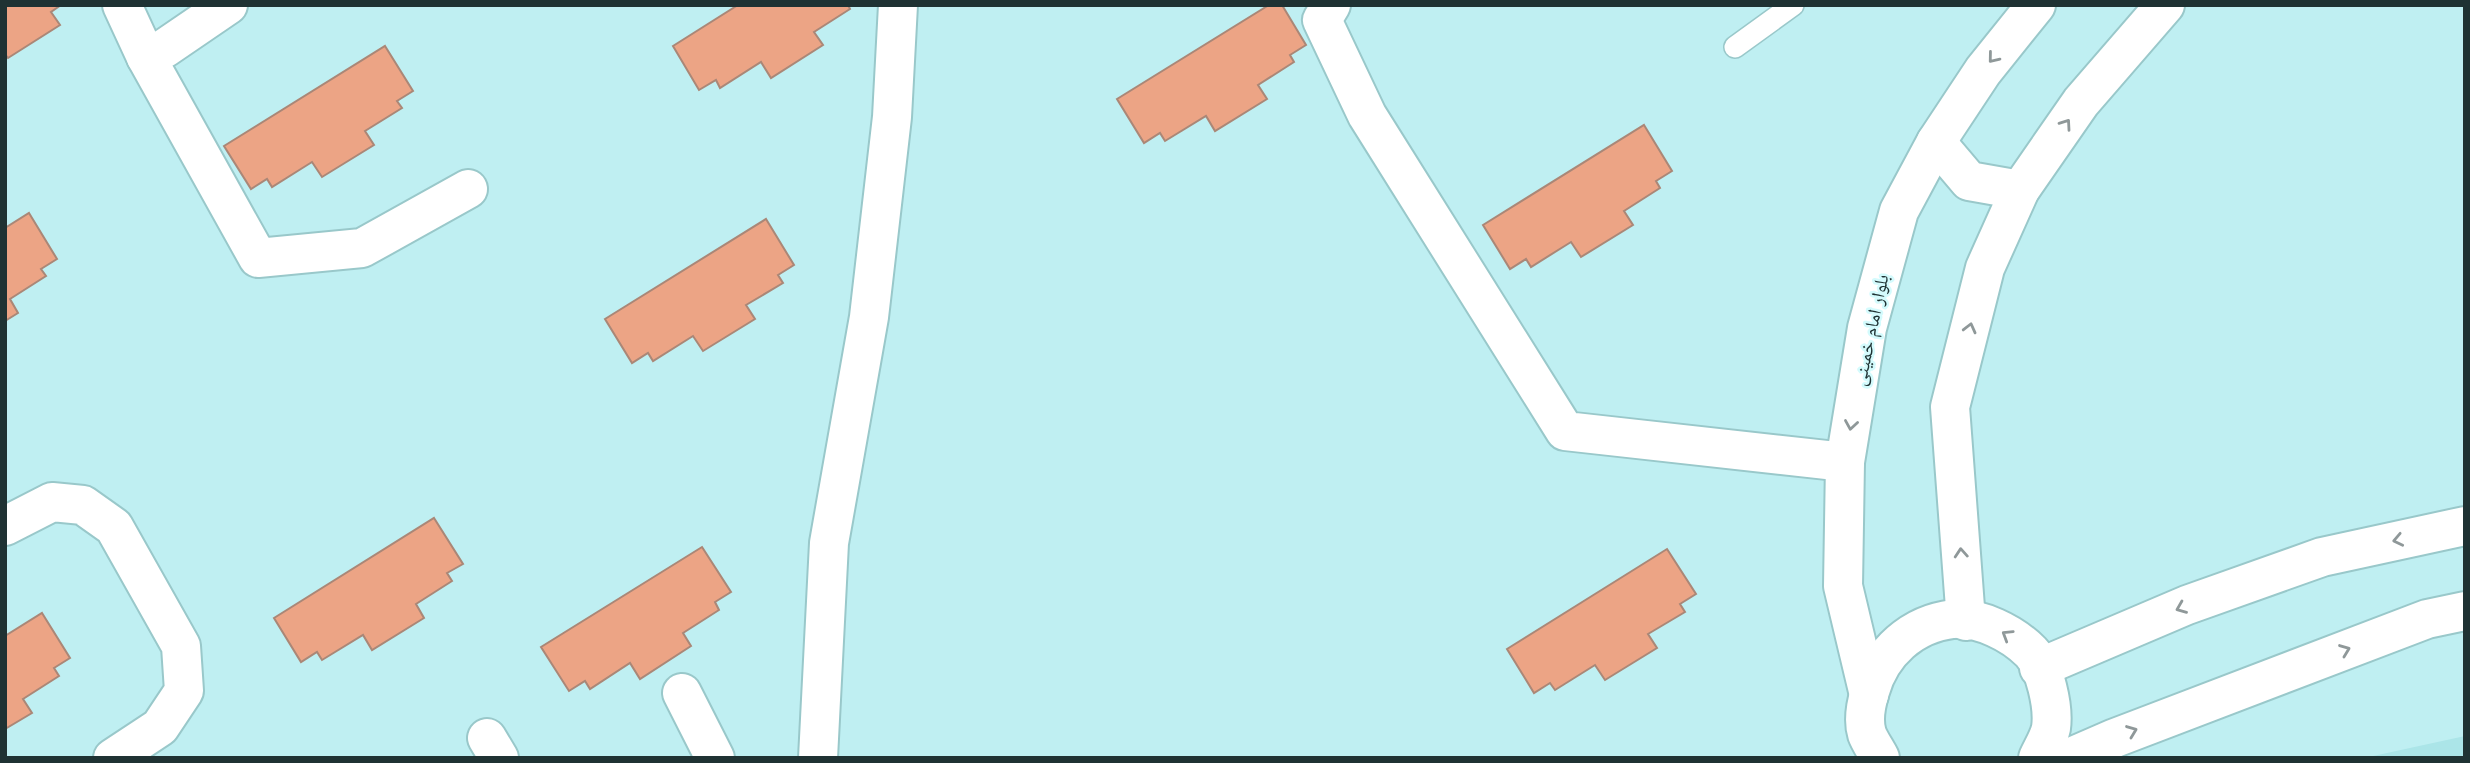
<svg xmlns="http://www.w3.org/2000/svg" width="2470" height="763" font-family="'DM Sans','Noto Naskh Arabic',sans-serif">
<rect width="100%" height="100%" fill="#bfeff2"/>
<path fill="#abe5e8" d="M2465,736V758H2364Z"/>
<g fill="#eca485" stroke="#aa8777" stroke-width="2">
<path d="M5,5H61L51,12L60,25L8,58L5,54Z"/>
<path d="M738,5H848L850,9L814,32L823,45L771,78L761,62L720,88L716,80L699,90L673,46Z"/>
<path d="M1269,5H1282L1306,45L1290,55L1294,62L1258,85L1267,99L1215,131L1206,116L1165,141L1160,133L1144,143L1117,99Z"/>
<path d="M385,46L413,91L397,101L402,108L365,131L374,145L322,177L312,162L272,187L267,179L251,189L224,146Z"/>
<path d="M1644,125L1672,171L1656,181L1660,188L1624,211L1633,225L1581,257L1571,242L1531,267L1526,259L1510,269L1483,225Z"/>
<path d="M29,213L57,259L41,269L46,276L10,299L18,313L5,321V228Z"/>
<path d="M766,219L794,265L778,275L783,283L746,305L755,319L703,351L693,336L653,361L648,353L632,363L605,319Z"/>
<path d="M434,518L463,564L447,573L452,581L416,604L424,618L372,650L363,635L322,660L317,652L301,662L274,618Z"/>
<path d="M702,547L731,592L715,602L719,610L683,633L691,646L640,679L630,663L590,689L585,681L569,691L541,647Z"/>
<path d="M1667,549L1696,594L1680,604L1685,612L1648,634L1657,648L1605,680L1595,665L1555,690L1550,683L1534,693L1507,649Z"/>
<path d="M42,613L70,658L54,668L59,676L23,699L32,713L5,729V636Z"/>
</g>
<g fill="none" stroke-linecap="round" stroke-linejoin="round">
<g stroke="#99c8ca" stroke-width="24">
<path id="service" d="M1735,47L1793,5"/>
</g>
<g stroke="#99c8ca" stroke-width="42">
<g id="minor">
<path d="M122,5L146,57L258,258L362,248L468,189"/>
<path d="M1331,5L1322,20L1367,115L1565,431L1845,462"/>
<path d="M146,57L165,48L228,5"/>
<path d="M1936,142L1969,181L2020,190"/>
<path d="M5,526L52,502L83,505L114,527L181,646L184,691L160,727L113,758"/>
<path d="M1966,621L1950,407L1985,268L2020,190L2081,102L2165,5"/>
<path d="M2039,668L2187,605L2322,557L2465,526"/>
<path d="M682,693L715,758"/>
<path d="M1869,695L1843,586L1845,462L1867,328L1899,211L1936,142L1983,71L2036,5"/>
<path d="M487,738L499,758"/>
<path d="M818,758L829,543L869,317L892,117L898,5"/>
<path d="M1880,758C1876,750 1870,742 1867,734C1863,721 1866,704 1870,691C1881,652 1912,624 1953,619C1980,617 2012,633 2031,652C2045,667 2054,707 2051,728C2049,738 2042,749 2038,758"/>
<path d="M2069,758L2115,738L2427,619L2465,611"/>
</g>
</g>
<use href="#service" stroke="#fff" stroke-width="21"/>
<use href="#minor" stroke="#fff" stroke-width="38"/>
</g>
<defs><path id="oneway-chevron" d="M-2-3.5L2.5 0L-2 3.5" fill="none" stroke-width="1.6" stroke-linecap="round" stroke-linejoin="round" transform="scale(1.75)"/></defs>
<g stroke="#8f9899">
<use href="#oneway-chevron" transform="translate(1993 58) rotate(129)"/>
<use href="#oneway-chevron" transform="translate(2066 124) rotate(-55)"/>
<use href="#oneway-chevron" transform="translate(1970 328) rotate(-76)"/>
<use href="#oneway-chevron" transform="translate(1851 425) rotate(99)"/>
<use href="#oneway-chevron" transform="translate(2398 540) rotate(168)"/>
<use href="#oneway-chevron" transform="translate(1961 553) rotate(-94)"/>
<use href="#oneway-chevron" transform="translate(2181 608) rotate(158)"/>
<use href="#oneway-chevron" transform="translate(2007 635) rotate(-148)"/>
<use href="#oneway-chevron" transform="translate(2345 650) rotate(-21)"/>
<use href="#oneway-chevron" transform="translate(2132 731) rotate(-21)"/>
</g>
<g text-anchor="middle" stroke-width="5" stroke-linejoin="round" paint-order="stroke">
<g font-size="19" fill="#1f3233" stroke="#d4fbfd">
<text transform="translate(1870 330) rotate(-78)" y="7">بلوار امام خمینی</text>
</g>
</g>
<rect width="2470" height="763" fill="none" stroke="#1f3233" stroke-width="14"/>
</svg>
